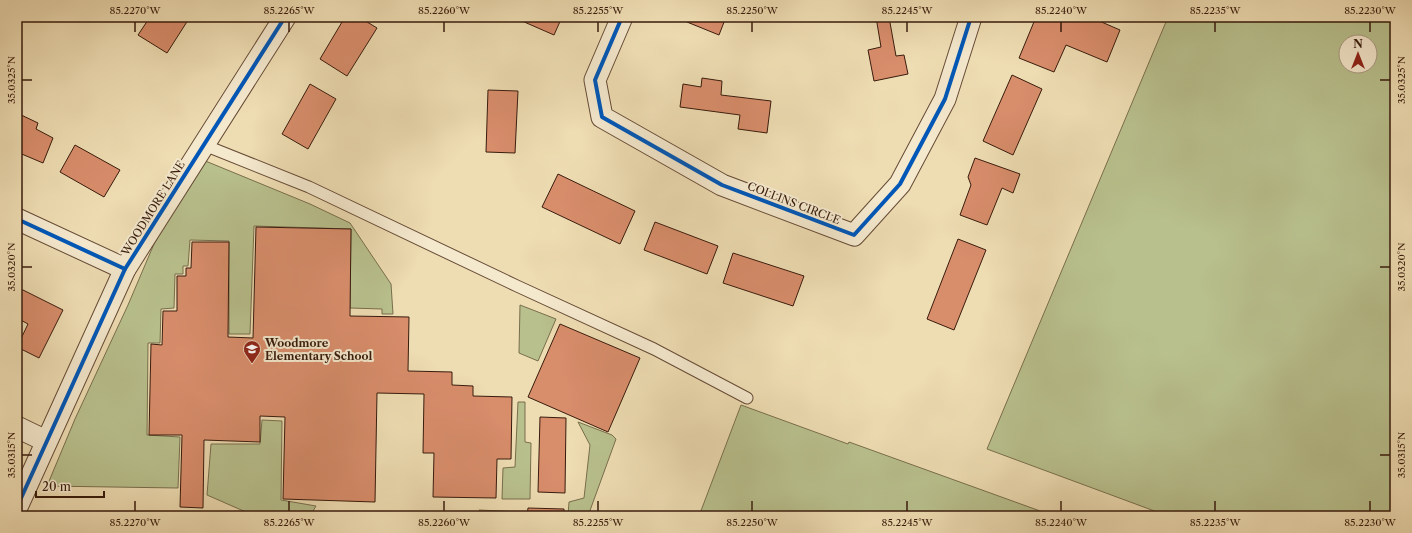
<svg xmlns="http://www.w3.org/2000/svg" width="1412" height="533" font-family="'Libre Caslon Text',serif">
<rect width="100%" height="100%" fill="#eedcb2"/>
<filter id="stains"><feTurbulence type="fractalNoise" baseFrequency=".005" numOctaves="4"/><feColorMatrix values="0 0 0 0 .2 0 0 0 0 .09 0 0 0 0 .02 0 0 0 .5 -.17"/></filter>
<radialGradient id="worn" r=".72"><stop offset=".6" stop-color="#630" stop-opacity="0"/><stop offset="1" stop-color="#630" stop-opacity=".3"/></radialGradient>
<g fill="#b8c08d" stroke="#786e4c" fill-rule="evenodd">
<path d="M1168,17H1395V516H1168L987,449ZM1346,42H1370V66H1346Z"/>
<path d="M203,160L310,204L350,223L391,284L393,314H382V309L350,308L351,229L254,226L250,334H229V241L190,240L188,266H183V274H175L174,308L161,309L160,343H148L147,435L180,437L178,488L47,486L75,419L128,305L154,244Z"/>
<path d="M520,305L556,319L538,361L519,353Z"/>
<path d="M518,402H525V442L531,443L530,499H502L503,468L515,467Z"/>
<path d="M741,405L848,444L849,442L1054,516H699Z"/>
<path d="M262,420L282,421L281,500L316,506L310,516H255L207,495L211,444H260Z"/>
<path d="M578,422L612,435L616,439L588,516H568L569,502L584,498L590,445Z"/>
<path d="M479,510L521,512V516H482Z"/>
</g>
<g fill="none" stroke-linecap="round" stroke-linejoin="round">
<path stroke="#737c6a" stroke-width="7" d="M1392,516L1395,508"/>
</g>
<g fill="#d88d6b" stroke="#381b0c">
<path d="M150,17H190L167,53L138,35Z"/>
<path d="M345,17H359L377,28L347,76L320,59Z"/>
<path d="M524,17H562L554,35L522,21Z"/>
<path d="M689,17H726L719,35L687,22Z"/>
<path d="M876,17H889L896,56L904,55L908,74L874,81L868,50L881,47Z"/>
<path d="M1036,17H1090L1120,30L1107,62L1066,45L1054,72L1019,58Z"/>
<path d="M1012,75L1042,89L1013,155L983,141Z"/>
<path d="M702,78L722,81L721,95L771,101L767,133L738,129L740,115L680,107L683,84L701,87Z"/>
<path d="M310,84L336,99L308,149L282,134Z"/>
<path d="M488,90L518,91L515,153L486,152Z"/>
<path d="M17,113L38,123L36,129L53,138L43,163L17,152Z"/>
<path d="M75,145L120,170L104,197L60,172Z"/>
<path d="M975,158L1020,174L1013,193L1002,188L987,225L960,215L971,185L968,177Z"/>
<path d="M558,174L635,211L620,244L542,207Z"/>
<path d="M655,222L718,246L707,274L644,250Z"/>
<path d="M256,227L351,229L350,316L409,317L408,371L452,372V385L473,386V396L512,397L511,459H497L496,498L433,497L434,453H423L424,394L377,393L375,502L283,499L285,417L260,416V442L204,440L203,508L180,507L182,435H149L151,344L162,345L163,311H177V276H186V268H191L192,242H229L228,337L253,338Z"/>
<path d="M958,239L986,250L954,330L927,319Z"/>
<path d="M733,253L804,276L793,306L723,283Z"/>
<path d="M17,287L63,310L39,358L17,347L28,324L17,318Z"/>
<path d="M560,324L640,358L608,432L528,397Z"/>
<path d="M540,417L566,418L565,493L538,492Z"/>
<path d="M528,508L564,509V516H527Z"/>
</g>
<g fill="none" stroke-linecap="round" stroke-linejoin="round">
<g stroke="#664b36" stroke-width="13">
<path id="service" d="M204,145L309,187L517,286L654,349L747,398"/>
</g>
<g stroke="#664b36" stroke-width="23">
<g id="minor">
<path d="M622,17L595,80L602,117L722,185L854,235L900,184L945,99L971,17"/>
<path d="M17,219L125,269"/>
<path d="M17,427L46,441"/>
<path d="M17,507L125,269L285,17"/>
</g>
</g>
<use href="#service" stroke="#f4e8cd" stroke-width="11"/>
<use href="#minor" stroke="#f4e8cd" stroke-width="21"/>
<g stroke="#f4e8cd" stroke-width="6">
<g id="cycleway">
<path d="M622,17L595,80L602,117L722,185L854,235L900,184L945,99L971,17"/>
<path d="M17,219L125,269"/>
<path d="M17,507L125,269L285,17"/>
</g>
</g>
<use href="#cycleway" stroke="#0057b8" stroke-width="4"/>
</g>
<path fill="none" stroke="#381b0c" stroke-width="1.5" d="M135,22V32M289,22V32M444,22V32M598,22V32M752,22V32M907,22V32M1061,22V32M1215,22V32M1370,22V32M22,80H32M1380,80H1390M22,267H32M1380,267H1390M22,455H32M1380,455H1390M135,501V511M289,501V511M444,501V511M598,501V511M752,501V511M907,501V511M1061,501V511M1215,501V511M1370,501V511"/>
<defs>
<g id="school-pin" transform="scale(0.9)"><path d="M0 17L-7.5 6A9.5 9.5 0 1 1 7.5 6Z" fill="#8f2418" stroke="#f4e8cd"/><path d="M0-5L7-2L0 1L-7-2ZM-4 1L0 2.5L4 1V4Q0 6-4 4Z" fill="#fff"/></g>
</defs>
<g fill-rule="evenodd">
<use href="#school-pin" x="252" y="349"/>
</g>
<g text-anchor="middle" stroke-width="4" stroke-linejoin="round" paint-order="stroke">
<g font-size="11" fill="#381b0c" stroke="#f4e8cd">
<text transform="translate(794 203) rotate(21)" y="4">COLLINS CIRCLE</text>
<text transform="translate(153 208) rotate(-58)" y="4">WOODMORE LANE</text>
</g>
<g font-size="11" font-weight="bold" fill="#381b0c" stroke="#f4e8cd" text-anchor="start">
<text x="265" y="347">Woodmore<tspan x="265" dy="13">Elementary School</tspan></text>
</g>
</g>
<rect width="1412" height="533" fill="none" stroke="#eedcb2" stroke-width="44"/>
<g transform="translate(1358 54)"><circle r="19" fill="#f4e8cd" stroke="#a99680"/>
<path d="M0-3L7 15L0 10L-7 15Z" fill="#8f2418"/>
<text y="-6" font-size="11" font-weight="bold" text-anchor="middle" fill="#381b0c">N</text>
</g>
<path d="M36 491v6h68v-6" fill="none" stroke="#381b0c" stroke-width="2"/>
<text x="42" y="491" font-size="12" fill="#381b0c" stroke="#f4e8cd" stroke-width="3" paint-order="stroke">20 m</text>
<rect x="22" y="22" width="1368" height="489" fill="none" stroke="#381b0c" stroke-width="1.5"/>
<g font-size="10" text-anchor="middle" fill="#381b0c">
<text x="135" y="14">85.2270°W</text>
<text x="289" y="14">85.2265°W</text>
<text x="444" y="14">85.2260°W</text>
<text x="598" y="14">85.2255°W</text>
<text x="752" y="14">85.2250°W</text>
<text x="907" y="14">85.2245°W</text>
<text x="1061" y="14">85.2240°W</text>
<text x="1215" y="14">85.2235°W</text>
<text x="1370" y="14">85.2230°W</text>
<text transform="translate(11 80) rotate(-90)" y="4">35.0325°N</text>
<text transform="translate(1401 80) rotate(-90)" y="4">35.0325°N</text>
<text transform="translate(11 267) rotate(-90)" y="4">35.0320°N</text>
<text transform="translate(1401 267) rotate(-90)" y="4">35.0320°N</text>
<text transform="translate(11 455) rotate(-90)" y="4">35.0315°N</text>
<text transform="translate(1401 455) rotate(-90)" y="4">35.0315°N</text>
<text x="135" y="526">85.2270°W</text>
<text x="289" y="526">85.2265°W</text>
<text x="444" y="526">85.2260°W</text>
<text x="598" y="526">85.2255°W</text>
<text x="752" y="526">85.2250°W</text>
<text x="907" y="526">85.2245°W</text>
<text x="1061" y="526">85.2240°W</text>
<text x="1215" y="526">85.2235°W</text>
<text x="1370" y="526">85.2230°W</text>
</g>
<rect width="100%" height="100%" filter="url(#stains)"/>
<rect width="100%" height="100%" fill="url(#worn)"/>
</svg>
